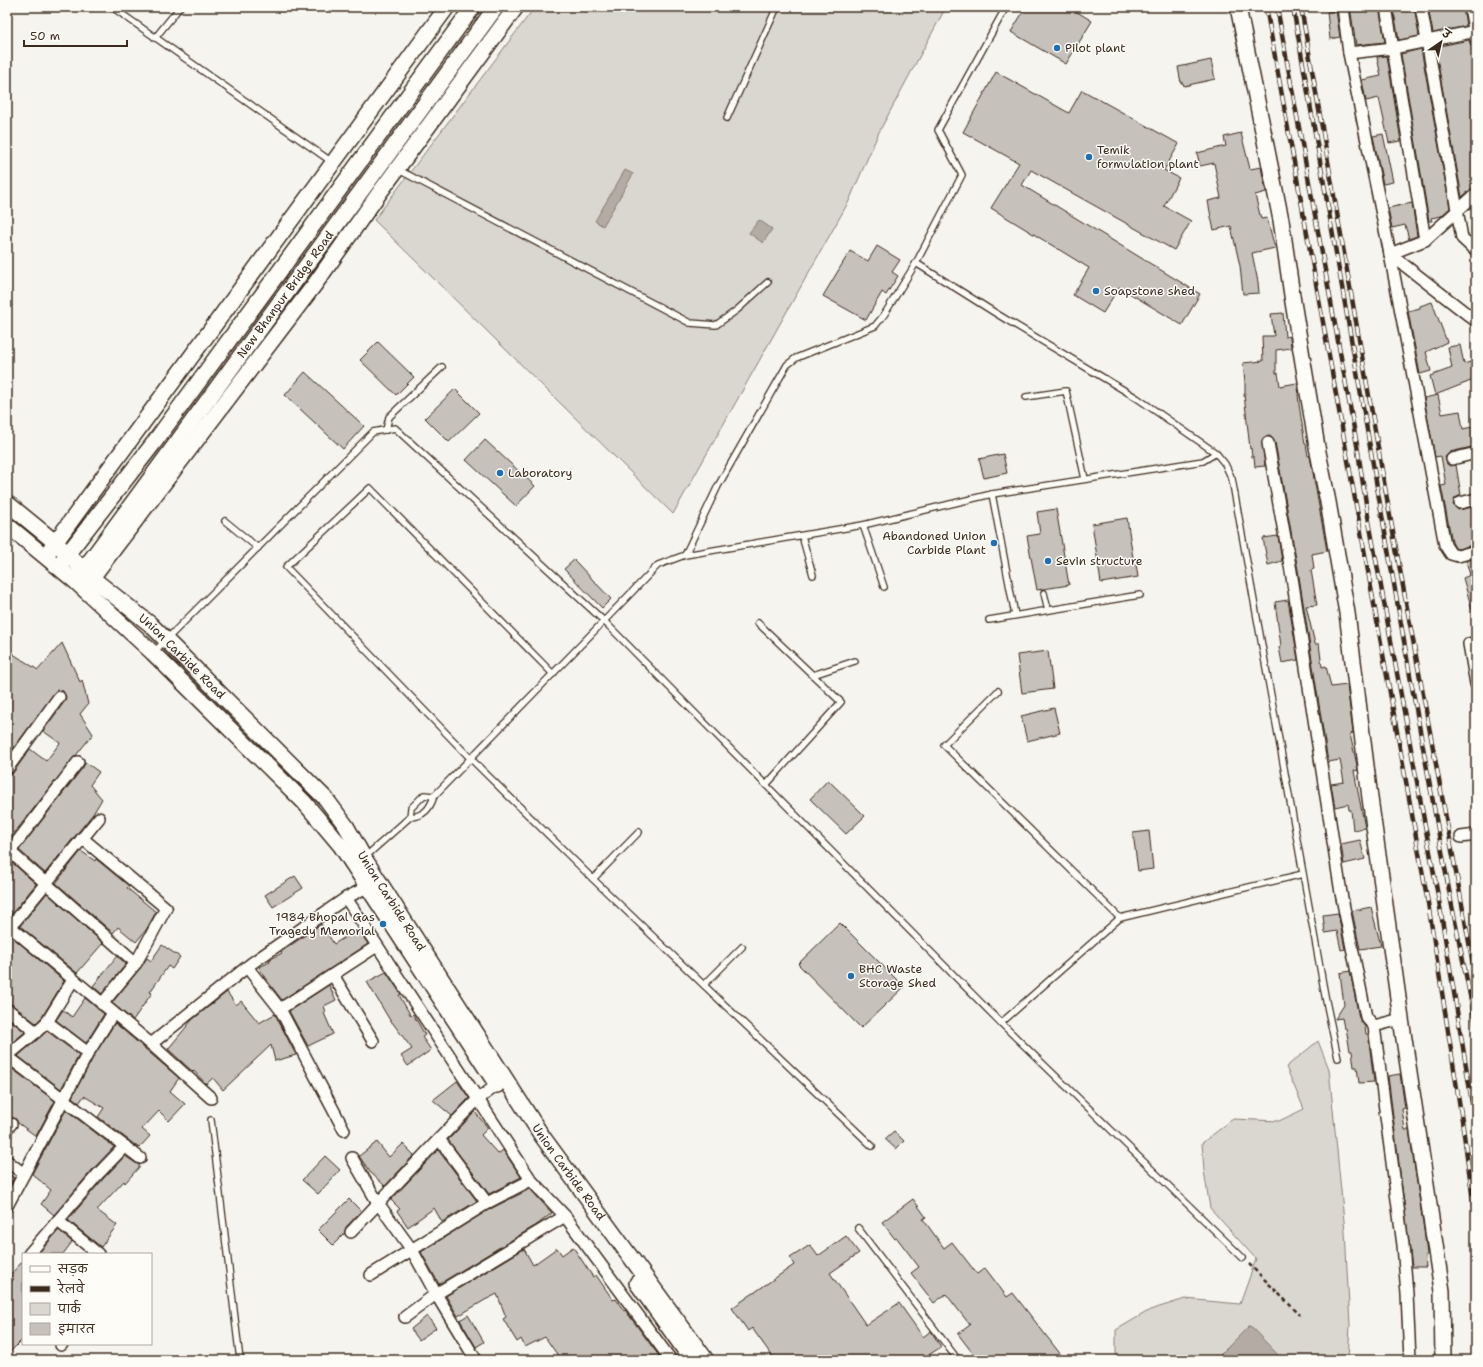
<svg xmlns="http://www.w3.org/2000/svg" width="1483" height="1367" font-family="'Shantell Sans','Playpen Sans Deva',sans-serif">
<rect width="100%" height="100%" fill="#f5f4ee"/>
<filter id="ink" filterUnits="userSpaceOnUse"><feTurbulence type="fractalNoise" baseFrequency=".025" numOctaves="2"/><feDisplacementMap in="SourceGraphic" scale="8" xChannelSelector="R" yChannelSelector="G"/><feConvolveMatrix kernelMatrix="1 2 1 2 8 2 1 2 1" color-interpolation-filters="sRGB"/></filter>
<g filter="url(#ink)">
<g fill="#dad6d0" stroke="#8a8077">
<path d="M535,7H946L879,132L849,201L673,514L374,220Z"/>
<path d="M1318,1041L1329,1069L1345,1231L1350,1325L1348,1360H1116V1330L1150,1310L1185,1299L1240,1304L1256,1259L1210,1208L1204,1171L1202,1143L1233,1119L1279,1121L1304,1109L1286,1067Z"/>
</g>
<g fill="#b4aca4" stroke="#84786e">
<path d="M625,170L633,174L603,226L595,221Z"/>
<path d="M759,220L772,229L763,243L749,233Z"/>
<path d="M1250,1326L1283,1360H1215L1249,1326Z"/>
</g>
<g fill="#c7c1bb" stroke="#3b2a1e">
<path d="M1026,7H1069L1092,21L1066,64L1011,32Z"/>
<path d="M1350,7H1379L1385,42L1356,45Z"/>
<path d="M1393,7H1414L1419,36L1399,40Z"/>
<path d="M1428,7H1463L1466,26L1433,33Z"/>
<path d="M1336,11L1340,37L1330,39L1327,12Z"/>
<path d="M1469,40L1471,45L1476,47V187L1471,189L1462,197L1435,47Z"/>
<path d="M1421,49L1450,208L1441,216L1431,218L1432,221H1429L1401,54Z"/>
<path d="M1387,56L1401,141L1389,143L1379,98L1366,101L1362,80L1381,76L1377,57Z"/>
<path d="M1211,60L1215,79L1184,86L1183,83H1181L1178,67Z"/>
<path d="M996,72L1069,113L1082,90L1179,144L1164,170L1179,178L1164,206L1191,221L1174,250L1031,170L1022,185L1200,294L1182,325L1119,287L1103,313L1073,295L1089,268L991,208L1019,163L963,132Z"/>
<path d="M1241,133L1250,169L1261,167L1266,192L1255,195L1261,219L1267,218L1275,248L1252,253L1258,282L1259,293L1243,294L1240,266L1231,226L1214,230L1211,217L1208,201L1221,198L1214,163L1200,166L1197,153L1226,146L1224,137Z"/>
<path d="M1383,134L1393,182L1383,184L1373,136Z"/>
<path d="M1412,203L1417,236L1409,239L1405,225L1392,228L1388,208Z"/>
<path d="M877,246L900,260L892,272L898,276L886,295L882,292L866,320L823,296L850,251L868,261Z"/>
<path d="M1432,302L1447,342L1426,352L1431,371L1420,374L1408,311L1420,308V306Z"/>
<path d="M1283,313L1285,337L1290,336L1291,348L1276,350V373H1278L1280,386L1297,383L1299,394H1298L1299,404L1305,444H1306L1308,456H1310L1327,551L1312,554L1314,569L1311,570L1317,605L1306,606L1315,644H1319L1322,667L1326,666L1331,687L1347,685L1353,733L1350,734L1358,770L1354,771L1365,828L1353,830L1351,810H1349L1348,804L1335,807L1331,784L1344,782L1340,760L1328,762L1298,570L1275,442L1270,436L1264,437L1262,440L1265,466L1255,467L1254,457H1252L1251,448L1250,449L1244,394H1245V382L1243,363L1263,361L1262,336H1274L1271,314Z"/>
<path d="M378,342L414,377L396,395L360,360Z"/>
<path d="M1460,345L1464,364L1476,360V379L1435,395L1430,376L1452,368L1448,347Z"/>
<path d="M305,372L364,426L343,449L285,395Z"/>
<path d="M455,389L479,413L449,442L425,418Z"/>
<path d="M1438,395L1442,414L1460,411L1463,429L1476,426V446L1450,452L1445,457L1447,464L1450,466L1456,465L1461,495L1455,498L1453,505L1458,510L1473,507L1476,521V544L1458,549L1455,548L1452,542L1441,486L1446,485L1441,456L1435,457L1424,398Z"/>
<path d="M485,440L535,486L516,506L466,460Z"/>
<path d="M1003,454L1007,473L984,478L979,459Z"/>
<path d="M1056,509L1069,585L1037,590L1027,536L1040,534L1037,512Z"/>
<path d="M1127,518L1134,565L1136,564L1138,577L1101,583L1092,524Z"/>
<path d="M1278,536L1282,561L1268,565L1263,538Z"/>
<path d="M1476,558V612L1473,613L1463,578L1470,575L1466,561Z"/>
<path d="M574,560L611,599L602,608L564,569Z"/>
<path d="M1288,600L1298,660L1282,663L1279,647L1281,646L1275,602Z"/>
<path d="M62,643L80,682L82,680L88,704L80,714L93,734L7,842V776L13,773L30,749L46,761L60,743L43,731L65,701L66,697L63,691L57,690L54,693L7,757V650L38,670Z"/>
<path d="M1048,651L1053,689L1022,693L1017,655Z"/>
<path d="M1054,708L1060,733L1027,741L1021,716Z"/>
<path d="M85,762L99,772L90,785L102,799L93,814L45,873L19,850L84,766Z"/>
<path d="M828,780L865,816L846,834L810,799Z"/>
<path d="M1149,831L1153,869L1138,871L1133,833Z"/>
<path d="M1360,840L1365,859L1344,864L1341,844Z"/>
<path d="M81,851L95,861L96,859L129,886L127,888L156,912L146,930L136,942L118,927L113,933L56,883Z"/>
<path d="M7,858L36,884L9,917H7Z"/>
<path d="M295,876L303,888L273,907L265,895Z"/>
<path d="M47,893L103,943L77,973L20,926Z"/>
<path d="M1371,907L1381,946L1360,949L1352,911Z"/>
<path d="M1338,913L1345,949L1341,950L1337,931L1325,933L1323,915Z"/>
<path d="M840,923L904,987L861,1028L798,964Z"/>
<path d="M321,924L334,944L358,929L368,944L282,1000L265,978L259,967L270,962L269,960L282,953L281,952Z"/>
<path d="M11,936L64,981L42,1017L36,1023L11,1004L7,1002V940Z"/>
<path d="M162,945L180,957L172,969L168,966L150,992L152,993L133,1020L112,1003L141,967L147,958L151,961Z"/>
<path d="M117,956L126,964L102,994L93,986Z"/>
<path d="M1350,971L1359,1018L1365,1027L1366,1034H1368L1374,1082L1359,1083L1357,1067H1354L1352,1051H1350L1346,1028H1344L1342,1018L1335,1019L1344,1005L1340,973Z"/>
<path d="M386,972L401,994L399,995L411,1016L413,1014L425,1035L422,1037L431,1050L408,1066L401,1056L412,1049L392,1022H391L367,982Z"/>
<path d="M329,985L336,1000L324,1006L326,1012L324,1013L333,1034L308,1046L289,1011Z"/>
<path d="M227,992L236,1005L241,1001L259,1023L275,1014L296,1055L275,1061L271,1045L223,1090L213,1078L206,1084L194,1071L193,1072L168,1049L192,1020Z"/>
<path d="M85,998L104,1014L86,1043L56,1020L63,1010L72,1017Z"/>
<path d="M7,1018L25,1032L7,1047Z"/>
<path d="M115,1023L179,1078L170,1091L185,1104L169,1121L159,1111L142,1129L150,1136L139,1148L98,1117L104,1108L84,1096L79,1103L72,1097L94,1056Z"/>
<path d="M47,1031L79,1055L61,1089L18,1056Z"/>
<path d="M7,1065L55,1101L36,1136L18,1123L16,1119L7,1115Z"/>
<path d="M1400,1074L1405,1108L1402,1109L1405,1130H1409L1424,1230L1427,1255H1425L1426,1267H1412L1388,1076Z"/>
<path d="M457,1081L469,1098L452,1116L433,1100Z"/>
<path d="M66,1110L114,1147L93,1169L54,1215L41,1204L51,1190L32,1174Z"/>
<path d="M475,1112L488,1128L481,1135L498,1154L503,1150L521,1177L489,1194L448,1140Z"/>
<path d="M894,1131L904,1141L896,1149L885,1139Z"/>
<path d="M377,1142L389,1157L403,1144L414,1155L385,1186L370,1172L359,1156Z"/>
<path d="M438,1150L477,1201L442,1222L434,1208L408,1227L397,1211L400,1209L391,1200Z"/>
<path d="M125,1156L140,1166L125,1183L124,1181L97,1210L117,1225L101,1247L68,1220L103,1179Z"/>
<path d="M325,1156L340,1170L318,1194L302,1180Z"/>
<path d="M7,1172L14,1178L7,1191Z"/>
<path d="M530,1189L552,1213L538,1224L439,1284L421,1252L490,1209Z"/>
<path d="M349,1199L361,1211L346,1227L344,1234L333,1245L318,1230Z"/>
<path d="M913,1199L926,1217L923,1219L944,1248L952,1242L977,1274L985,1268L1007,1297L1013,1293L1065,1360H978L958,1334L970,1325L946,1294L934,1303L911,1273L919,1267L897,1238L895,1239L882,1222Z"/>
<path d="M59,1230L72,1242L63,1254H38Z"/>
<path d="M846,1236L859,1253L830,1273L866,1325L899,1303L923,1337L931,1331L941,1347L921,1360H775L752,1328L748,1331L732,1308L794,1265L790,1258L810,1245L818,1256Z"/>
<path d="M573,1247L593,1277L596,1275L613,1300L616,1299L624,1311L625,1310L662,1360H561L545,1337L525,1347L521,1339L517,1342L503,1319L506,1317L497,1294L485,1300L458,1316L446,1296L524,1249L533,1265L557,1248L562,1255Z"/>
<path d="M23,1261V1339L7,1355V1286L14,1279L10,1275Z"/>
<path d="M468,1315L484,1342L476,1347L460,1320Z"/>
<path d="M427,1316L436,1328L419,1340L411,1329Z"/>
</g>
<g fill="none" stroke-linecap="round" stroke-linejoin="round">
<g stroke="#3b2a1e" stroke-width="8">
<g id="lane">
<path d="M112,7L332,162"/>
<path d="M155,38L180,7"/>
<path d="M727,118L777,7"/>
<path d="M397,169L690,323L716,325L737,310L768,282"/>
<path d="M916,263L997,314L1137,398L1216,453L1225,464L1232,479L1326,1001L1338,1058"/>
<path d="M1026,397L1066,391L1085,479"/>
<path d="M386,430L389,417L442,367"/>
<path d="M992,494L1015,615"/>
<path d="M225,521L258,548"/>
<path d="M863,525L884,587"/>
<path d="M802,536L813,575"/>
<path d="M685,555L718,486L787,365L796,358L875,326L884,315L916,263L962,175L938,130L1006,7"/>
<path d="M1044,593L1048,610"/>
<path d="M989,620L1140,595"/>
<path d="M758,623L841,702L766,785"/>
<path d="M154,652L373,432L395,428L604,621L658,565L685,555L863,525L992,494L1203,461L1216,453"/>
<path d="M553,674L370,488L286,567L471,759L593,879L872,1146"/>
<path d="M813,675L855,661"/>
<path d="M998,691L944,745L1120,918L1303,874"/>
<path d="M410,817L411,808L424,795L434,796"/>
<path d="M365,857L410,817C424,816 430,809 434,796L604,621L1001,1023L1243,1258"/>
<path d="M593,879L639,832"/>
<path d="M704,985L742,947"/>
<path d="M1001,1023L1120,918"/>
<path d="M211,1120L240,1360"/>
<path d="M858,1228L958,1360"/>
</g>
</g>
<g stroke="#3b2a1e" stroke-width="14">
<g id="street">
<path d="M1343,7L1349,53L1390,254L1445,545L1451,554L1458,556L1476,551"/>
<path d="M1386,7L1425,240"/>
<path d="M1421,7L1462,238L1476,251"/>
<path d="M1470,7L1476,40"/>
<path d="M1349,53L1393,48L1476,31"/>
<path d="M1390,254L1476,321"/>
<path d="M1390,254L1425,240L1476,194"/>
<path d="M1268,443L1291,571L1341,893L1366,1017L1374,1026L1403,1245L1407,1294L1410,1360"/>
<path d="M1452,459L1476,453"/>
<path d="M1460,503L1476,499"/>
<path d="M1476,642L1469,644L1476,684"/>
<path d="M7,769L59,697"/>
<path d="M1461,837L1476,835"/>
<path d="M82,838L166,908L136,963L102,1004"/>
<path d="M7,849L136,963"/>
<path d="M10,851L78,762"/>
<path d="M346,898L531,1180L565,1216L671,1360"/>
<path d="M7,924L151,1044L211,1098"/>
<path d="M7,931L99,818"/>
<path d="M247,967L280,1009L344,1130"/>
<path d="M333,975L373,1041"/>
<path d="M7,1009L36,1032L47,1022L88,1053"/>
<path d="M280,1009L377,946"/>
<path d="M47,1022L73,980"/>
<path d="M1374,1026L1401,1019"/>
<path d="M151,1044L252,963L346,898L367,887"/>
<path d="M7,1056L140,1158"/>
<path d="M7,1056L36,1032"/>
<path d="M7,1128L11,1124"/>
<path d="M439,1139L487,1203"/>
<path d="M352,1158L378,1203L412,1250L436,1294L476,1360"/>
<path d="M7,1161L24,1174"/>
<path d="M7,1206L88,1053L113,1013"/>
<path d="M58,1221L98,1254"/>
<path d="M351,1232L439,1139L477,1100L497,1085"/>
<path d="M29,1254L98,1174L125,1146"/>
<path d="M371,1275L487,1203L531,1180"/>
<path d="M405,1317L436,1294L565,1216"/>
<path d="M61,1345L62,1344"/>
</g>
</g>
<g stroke="#3b2a1e" stroke-width="18">
<g id="secondary">
<path d="M1238,7L1281,220L1293,302L1317,447L1328,502L1347,613L1370,798L1401,1019L1442,1291L1443,1360"/>
<path id="s1" d="M7,503L56,543L92,578L150,624L326,799L346,826L364,858L542,1136L706,1360"/>
<path d="M7,525L75,581L153,653L304,802L341,846L497,1085"/>
<path d="M49,551L447,7"/>
<path d="M62,561L153,444L473,7"/>
<path id="s2" d="M79,576L496,7"/>
<path d="M87,584L315,284L380,192L516,7"/>
<path d="M637,1283L692,1360"/>
</g>
</g>
<path stroke="#3b2a1e" stroke-width="2.5" stroke-dasharray="4 3" stroke-linecap="butt" d="M1249,1264L1300,1315"/>
<use href="#lane" stroke="#fdfcf7" stroke-width="5.5"/>
<use href="#street" stroke="#fdfcf7" stroke-width="11"/>
<use href="#secondary" stroke="#fdfcf7" stroke-width="15"/>
<g stroke="#3b2a1e" stroke-width="4.5">
<g id="rail">
<path d="M1266,7L1428,903L1462,1120L1476,1222"/>
<path d="M1277,7L1357,445L1368,516L1439,901L1476,1127"/>
<path d="M1293,7L1411,681L1451,901L1476,1025"/>
<path d="M1301,7L1390,516L1476,980"/>
</g>
</g>
<use href="#rail" stroke="#fdfcf7" stroke-width="3" stroke-dasharray="9" stroke-linecap="butt"/>
</g>
</g>
<g fill="#1f6fb2" stroke="#fdfcf7" stroke-width="1.5">
<circle cx="1057" cy="48" r="4"/>
<circle cx="1089" cy="157" r="4"/>
<circle cx="1096" cy="291" r="4"/>
<circle cx="500" cy="473" r="4"/>
<circle cx="994" cy="543" r="4"/>
<circle cx="1048" cy="561" r="4"/>
<circle cx="383" cy="924" r="4"/>
<circle cx="851" cy="976" r="4"/>
</g>
<g text-anchor="middle" stroke-width="3" stroke-linejoin="round" paint-order="stroke">
<g font-size="12" fill="#3b2a1e" stroke="#fdfcf7" text-anchor="start">
<text x="1065" y="52">Pilot plant</text>
<text x="1097" y="154">Temik<tspan x="1097" dy="14">formulation plant</tspan></text>
<text x="1104" y="295">Soapstone shed</text>
<text x="508" y="477">Laboratory</text>
<text x="986" y="540" text-anchor="end">Abandoned Union<tspan x="986" dy="14">Carbide Plant</tspan></text>
<text x="1056" y="565">Sevin structure</text>
<text x="375" y="921" text-anchor="end">1984 Bhopal Gas<tspan x="375" dy="14">Tragedy Memorial</tspan></text>
<text x="859" y="973">BHC Waste<tspan x="859" dy="14">Storage Shed</tspan></text>
</g>
<g font-size="12" fill="#3b2a1e" stroke="#fdfcf7">
<text dy="4" stroke="none"><textPath href="#s2" startOffset="349">New Bhanpur Bridge Road</textPath></text>
<text dy="4" stroke="none"><textPath href="#s1" startOffset="233">Union Carbide Road</textPath></text>
<text dy="4" stroke="none"><textPath href="#s1" startOffset="557">Union Carbide Road</textPath></text>
<text dy="4" stroke="none"><textPath href="#s1" startOffset="881">Union Carbide Road</textPath></text>
</g>
</g>
<rect width="1483" height="1367" fill="none" stroke="#fdfcf7" stroke-width="24"/>
<rect x="12" y="12" width="1459" height="1343" fill="none" stroke="#3b2a1e" stroke-width="1.5" filter="url(#ink)"/>
<rect x="22" y="1253" width="130" height="92" fill="#fdfcf7" stroke="#afa8a0"/>
<rect x="30" y="1266" width="20" height="6" fill="#fdfcf7" stroke="#afa8a0"/>
<text x="58" y="1273" font-size="12" fill="#3b2a1e">सड़क</text>
<rect x="30" y="1286" width="20" height="6" fill="#3b2a1e" stroke="#afa8a0"/>
<text x="58" y="1293" font-size="12" fill="#3b2a1e">रेलवे</text>
<rect x="30" y="1303" width="20" height="12" fill="#dad6d0" stroke="#afa8a0"/>
<text x="58" y="1313" font-size="12" fill="#3b2a1e">पार्क</text>
<rect x="30" y="1323" width="20" height="12" fill="#c7c1bb" stroke="#afa8a0"/>
<text x="58" y="1333" font-size="12" fill="#3b2a1e">इमारत</text>
<g transform="translate(1441 42) rotate(34)" stroke="#fdfcf7" stroke-width="3" paint-order="stroke">
<path d="M0-3L7 15L0 10L-7 15Z" fill="#3b2a1e"/>
<text y="-6" font-size="11" font-weight="bold" text-anchor="middle" fill="#3b2a1e">उ</text>
</g>
<path d="M24 40v6h103v-6" fill="none" stroke="#3b2a1e" stroke-width="2"/>
<text x="30" y="40" font-size="12" fill="#3b2a1e" stroke="#fdfcf7" stroke-width="3" paint-order="stroke">50 m</text>
</svg>
